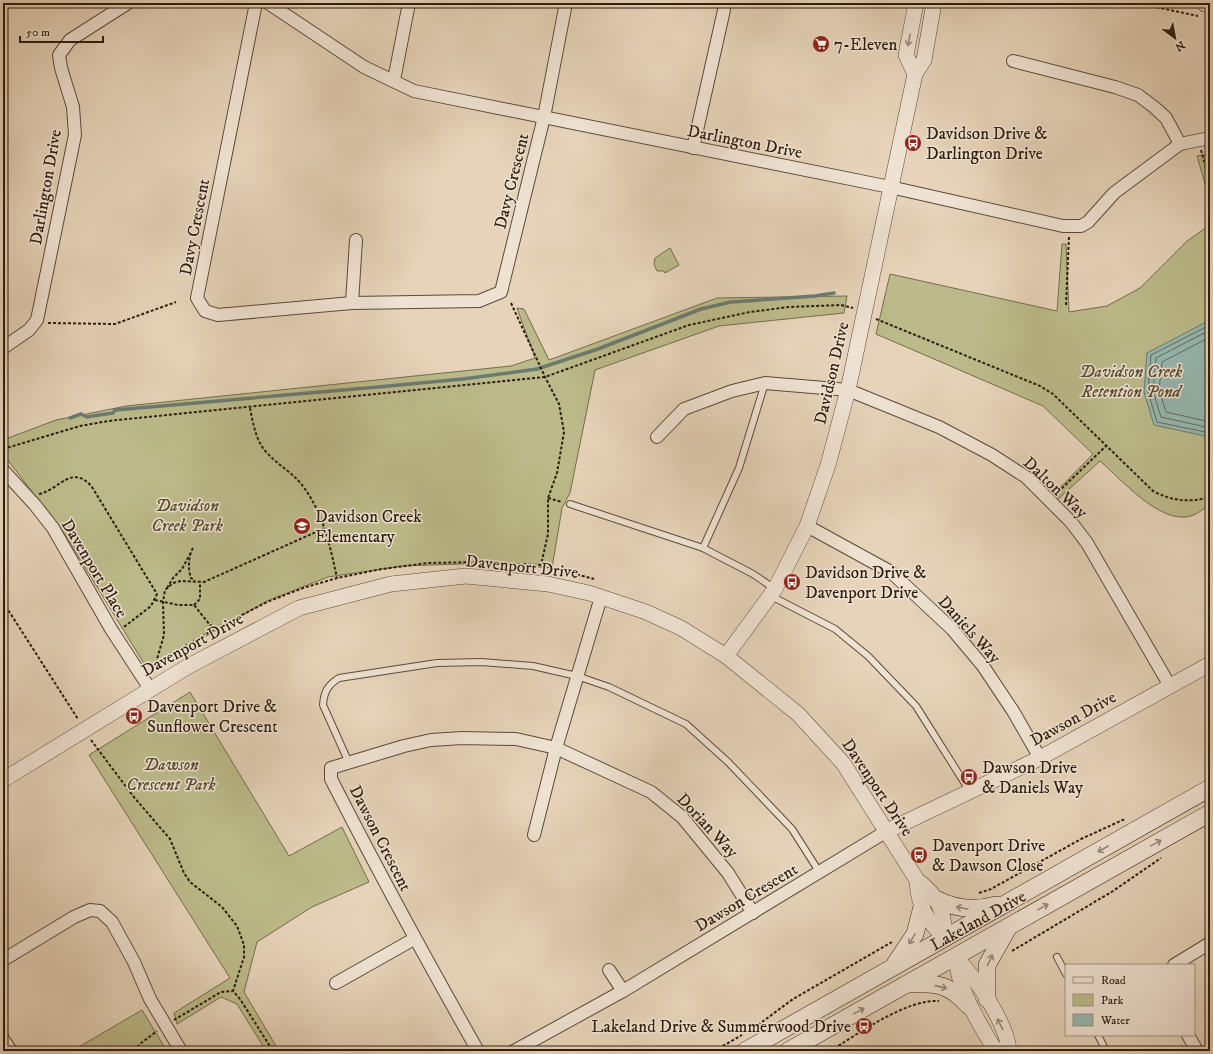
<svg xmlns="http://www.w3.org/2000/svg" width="1213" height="1054" font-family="'IM FELL DW Pica',serif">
<rect width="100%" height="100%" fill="#e6d3b9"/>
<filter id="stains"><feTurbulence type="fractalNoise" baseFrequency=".005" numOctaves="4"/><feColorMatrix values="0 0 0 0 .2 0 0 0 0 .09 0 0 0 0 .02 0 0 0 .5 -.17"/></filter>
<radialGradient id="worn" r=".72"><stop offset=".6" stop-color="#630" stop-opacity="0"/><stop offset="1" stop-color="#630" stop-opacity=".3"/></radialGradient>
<g fill="#bcba8a" stroke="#746c4c">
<path d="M1208,154L1210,161V201L1197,156Z"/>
<path d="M1210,225V505C1204,508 1198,514 1191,516C1160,525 1121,479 1100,461L1056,501L1051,497L1093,454L1043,406L876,334L890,274L1057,311L1062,244H1066L1069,312L1107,306L1140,288L1187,241Z"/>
<path d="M670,248L679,265L665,273L664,271H657L654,264L655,258Z"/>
<path d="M847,296L844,313L719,326L595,370L570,493L562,508L552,568L488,563L403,566L328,577L267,601L154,666L143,662L64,533L3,454V440L56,420L126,406L511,366L535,358L517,308L524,309L549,360L717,298Z"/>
<path d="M190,692L289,856L342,827L369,882L312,907L257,942L244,992L279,1051H266L237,1004L221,997L177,1024L174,1013L230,978L89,755Z"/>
<path d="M142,1010L167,1051H72Z"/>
</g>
<path fill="#96b8b0" stroke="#6c7a6f" d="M1210,320V437L1154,425L1144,392L1147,353Z"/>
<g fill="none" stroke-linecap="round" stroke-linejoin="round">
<g stroke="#626a5e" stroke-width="1">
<path d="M1210,325L1151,355L1148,392L1157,422L1210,433"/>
<path d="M1210,330L1156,358L1153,391L1161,417L1210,428"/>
<path d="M1210,337L1162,362L1159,390L1166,412L1210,422"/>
</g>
<path stroke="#6c7a6f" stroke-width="3.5" d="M70,418L81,414L87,417L92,416L113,413L115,410L378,387L463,379L537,369L598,349L701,309L731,302L815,296L834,293"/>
<g stroke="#5b4a38" stroke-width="8">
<g id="service">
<path d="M570,504L703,548L753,574L775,589"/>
<path d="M703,548L739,468L765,383"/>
<path d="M771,596L835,629L868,656L916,706L969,790"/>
<path d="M349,763L323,705C324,691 328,685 339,678L437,663L481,662L533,666L577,676L609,687L686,724L728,762L792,829L820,873"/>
<path d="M1057,957L1066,974"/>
<path d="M1098,1035L1106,1051"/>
</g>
</g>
<g stroke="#5b4a38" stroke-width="14">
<g id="minor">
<path d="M256,3L197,298L205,311L218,315L352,303L479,301L501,292L544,117L566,3"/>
<path d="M268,3L364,67L414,91L890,187L1063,226H1081L1088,222L1114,193L1180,144L1210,138"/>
<path d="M1013,61L1115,87L1138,95L1154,107L1166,118L1180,144"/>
<path d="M394,80L409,3"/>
<path d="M693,148L724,10"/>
<path d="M352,303L356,240"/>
<path d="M3,348L29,330L37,320L75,135L73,107L61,68L59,55L70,40L128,3"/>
<path d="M657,437L684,409L732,391L765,383L848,390L939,427L992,455L1026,477L1071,522L1087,543L1170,686"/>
<path d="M3,470L35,505L53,528L111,629L150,689"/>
<path d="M807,526L891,572L952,629L983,666L1013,711L1040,758"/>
<path d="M534,835L556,748L601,597"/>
<path d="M3,960L74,917L90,910L100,911L112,922L134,962L150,999L181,1051"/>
<path d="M1174,965L1210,943"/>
<path d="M609,970L623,991"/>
<path d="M336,983L414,939"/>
<path d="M1188,1035L1197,1051"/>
<path d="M3,1039L11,1051"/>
<path d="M478,1051C427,961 378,871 331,779V768L404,746L431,740L462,738L516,739L556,748L651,792L682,817L728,873L753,913"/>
<path d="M514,1051L623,991L887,831"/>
</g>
</g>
<g stroke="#5b4a38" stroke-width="16">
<g id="tertiary">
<path d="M915,74L906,55L916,3"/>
<path d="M726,656L775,589L807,526L828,465L848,390L915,74L924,60L934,3"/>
<path d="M3,780L187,667L299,608L391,584L466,576L548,584L589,593L646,612L681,628L726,656L798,714L843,763L917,880C939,896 944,911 945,938"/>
<path d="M887,831L1040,758L1210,664"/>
<path d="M917,880C918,906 926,920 945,938"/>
<path d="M956,957C975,978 1007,1022 1009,1051"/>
<path d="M956,957C959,992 976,1017 993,1047L999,1051"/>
</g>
</g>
<g stroke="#2d1d0d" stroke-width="18">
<g id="secondary">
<path d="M1205,3L1210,4"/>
<path d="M936,899C955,909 975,911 996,905"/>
<path d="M895,964L915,934L922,907"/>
<path d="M909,984C938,983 949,984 969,1006"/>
<path d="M987,999V965L1008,928"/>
<path d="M745,1051L1210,788"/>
<path d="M788,1051L1210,813"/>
</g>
</g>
<g stroke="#2d1d0d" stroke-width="2" stroke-dasharray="3 2" stroke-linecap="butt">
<path d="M1137,3L1198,16"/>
<path d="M1201,150L1210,183"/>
<path d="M511,303L545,377L559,404L564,432L557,473L548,498V534L541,565"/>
<path d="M1066,305L1069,236"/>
<path d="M876,319L1040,386L1053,394L1153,491C1172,501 1189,503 1210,497"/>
<path d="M48,323L115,324L176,302"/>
<path d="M250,408C253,423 256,442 267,453C279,466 295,474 305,489C324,516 330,546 337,578"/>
<path d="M3,449L80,426L108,421L545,377L689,325L750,312L789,307L841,305L853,308"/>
<path d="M1058,492L1106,446"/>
<path d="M39,494C59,490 72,463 92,487L157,594L151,606L124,627"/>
<path d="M548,498L562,502"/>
<path d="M193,548C188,556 188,570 191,578L195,581"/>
<path d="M167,588L173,578L182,569L190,554"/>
<path d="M155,600L178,605H194L210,625L216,627"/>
<path d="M3,602L78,719"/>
<path d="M194,605L200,599V583"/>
<path d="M158,663L157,659L164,635L163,602L165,590L173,583L181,581L204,582L325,528"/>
<path d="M150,666L217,628L267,602L303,588L337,578L382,569L428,563L478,562L541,565L594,579"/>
<path d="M91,740L133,796L170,839L184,873L190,882L222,907L237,926L244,945V957L233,991L240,999L273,1051"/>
<path d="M1206,775L1210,772"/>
<path d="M979,893L991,889L1081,839L1125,819"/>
<path d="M1012,951L1113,891L1161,858"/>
<path d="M174,1020L221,992L233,991"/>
<path d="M750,1031L793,999L892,942"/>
<path d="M134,1051L140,1044L157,1031"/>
<path d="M714,1051L742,1035"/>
<path d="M830,1051C858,1034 906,999 939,1001"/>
</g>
<use href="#service" stroke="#efe2d2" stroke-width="6"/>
<use href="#minor" stroke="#efe2d2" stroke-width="12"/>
<use href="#tertiary" stroke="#efe2d2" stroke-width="15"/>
<use href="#secondary" stroke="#efe2d2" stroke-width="17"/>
</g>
<defs><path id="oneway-shaft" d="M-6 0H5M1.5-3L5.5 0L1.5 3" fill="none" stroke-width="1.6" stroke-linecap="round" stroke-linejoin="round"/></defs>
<g stroke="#988979">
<use href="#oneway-shaft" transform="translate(909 40) rotate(101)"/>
<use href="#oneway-shaft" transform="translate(1156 843) rotate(-29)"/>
<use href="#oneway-shaft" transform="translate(1103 849) rotate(150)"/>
<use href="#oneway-shaft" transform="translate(1043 907) rotate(-29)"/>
<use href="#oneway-shaft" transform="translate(962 908) rotate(-170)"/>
<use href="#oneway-shaft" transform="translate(912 939) rotate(120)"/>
<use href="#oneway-shaft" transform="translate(990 960) rotate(-65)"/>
<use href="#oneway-shaft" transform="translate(941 987) rotate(13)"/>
<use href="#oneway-shaft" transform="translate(859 1011) rotate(-29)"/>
<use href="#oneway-shaft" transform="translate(1000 1024) rotate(-117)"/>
</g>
<defs>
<g id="supermarket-disc" transform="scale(0.9)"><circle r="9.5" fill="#8f2418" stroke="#efe2d2"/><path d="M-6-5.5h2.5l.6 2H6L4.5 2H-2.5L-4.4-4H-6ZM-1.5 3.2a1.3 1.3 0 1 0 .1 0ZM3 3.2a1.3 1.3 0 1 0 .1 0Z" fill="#fff"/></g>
<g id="bus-disc" transform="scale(0.9)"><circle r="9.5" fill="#8f2418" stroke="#efe2d2"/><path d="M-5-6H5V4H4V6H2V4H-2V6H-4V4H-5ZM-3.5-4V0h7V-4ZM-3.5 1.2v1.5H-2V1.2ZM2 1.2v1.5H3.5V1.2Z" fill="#fff"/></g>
<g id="school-disc" transform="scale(0.9)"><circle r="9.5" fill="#8f2418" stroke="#efe2d2"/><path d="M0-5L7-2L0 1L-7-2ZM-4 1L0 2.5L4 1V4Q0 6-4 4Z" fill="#fff"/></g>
</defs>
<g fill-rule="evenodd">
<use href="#supermarket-disc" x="821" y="44"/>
<use href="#bus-disc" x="913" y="143"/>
<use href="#school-disc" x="302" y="526"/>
<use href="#bus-disc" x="792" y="582"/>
<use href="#bus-disc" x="134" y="716"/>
<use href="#bus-disc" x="969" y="777"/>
<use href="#bus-disc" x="919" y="855"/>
<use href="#bus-disc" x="864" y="1026"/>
</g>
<g text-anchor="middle" stroke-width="3" stroke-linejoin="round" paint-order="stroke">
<g font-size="17" fill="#2d1d0d" stroke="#efe2d2" text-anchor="start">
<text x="834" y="50">7-Eleven</text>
<text x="926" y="139">Davidson Drive &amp;<tspan x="926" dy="20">Darlington Drive</tspan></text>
<text x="315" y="522">Davidson Creek<tspan x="315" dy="20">Elementary</tspan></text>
<text x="805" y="578">Davidson Drive &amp;<tspan x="805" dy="20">Davenport Drive</tspan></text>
<text x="147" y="712">Davenport Drive &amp;<tspan x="147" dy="20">Sunflower Crescent</tspan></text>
<text x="982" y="773">Dawson Drive<tspan x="982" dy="20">&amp; Daniels Way</tspan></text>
<text x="932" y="851">Davenport Drive<tspan x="932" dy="20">&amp; Dawson Close</tspan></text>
<text x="851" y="1032" text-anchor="end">Lakeland Drive &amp; Summerwood Drive</text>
</g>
<g font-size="17" fill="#2d1d0d" stroke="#efe2d2">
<text transform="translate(745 141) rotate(11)" y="6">Darlington Drive</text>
<text transform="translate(511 181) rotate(-76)" y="6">Davy Crescent</text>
<text transform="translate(45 187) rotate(-80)" y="6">Darlington Drive</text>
<text transform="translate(194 227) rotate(-79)" y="6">Davy Crescent</text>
<text transform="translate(831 373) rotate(-77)" y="6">Davidson Drive</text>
<text transform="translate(1056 487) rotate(43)" y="6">Dalton Way</text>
<text transform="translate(522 566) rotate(6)" y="6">Davenport Drive</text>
<text transform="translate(95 568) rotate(59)" y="6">Davenport Place</text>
<text transform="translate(970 629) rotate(48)" y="6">Daniels Way</text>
<text transform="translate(192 644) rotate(-29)" y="6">Davenport Drive</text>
<text transform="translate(1073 718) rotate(-29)" y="6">Dawson Drive</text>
<text transform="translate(878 787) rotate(56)" y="6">Davenport Drive</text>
<text transform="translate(708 825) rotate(47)" y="6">Dorian Way</text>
<text transform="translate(381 838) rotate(63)" y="6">Dawson Crescent</text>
<text transform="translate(746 897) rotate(-31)" y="6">Dawson Crescent</text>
<text transform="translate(978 920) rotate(-29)" y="6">Lakeland Drive</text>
</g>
<g font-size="17" font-style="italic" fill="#584c32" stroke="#efe2d2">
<text x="1131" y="377">Davidson Creek<tspan x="1131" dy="20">Retention Pond</tspan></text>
<text x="187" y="511">Davidson<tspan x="187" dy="20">Creek Park</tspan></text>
<text x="171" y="770">Dawson<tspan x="171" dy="20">Crescent Park</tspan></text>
</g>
</g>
<rect width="1213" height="1054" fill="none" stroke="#e6d3b9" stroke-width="16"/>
<rect x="4" y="4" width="1205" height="1046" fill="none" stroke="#2d1d0d" stroke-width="2"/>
<rect x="8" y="8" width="1197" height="1038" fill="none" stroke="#2d1d0d"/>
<rect x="1065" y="964" width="130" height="72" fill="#efe2d2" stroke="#a19383"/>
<rect x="1073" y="977" width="20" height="6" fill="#efe2d2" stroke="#a19383"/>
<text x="1101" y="984" font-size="12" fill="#2d1d0d">Road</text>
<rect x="1073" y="994" width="20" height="12" fill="#bcba8a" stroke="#a19383"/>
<text x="1101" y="1004" font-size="12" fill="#2d1d0d">Park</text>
<rect x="1073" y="1014" width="20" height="12" fill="#96b8b0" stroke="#a19383"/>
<text x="1101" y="1024" font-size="12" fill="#2d1d0d">Water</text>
<g transform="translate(1175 38) rotate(148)" stroke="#efe2d2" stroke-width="3" paint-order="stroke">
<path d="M0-3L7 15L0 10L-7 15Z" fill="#2d1d0d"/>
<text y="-6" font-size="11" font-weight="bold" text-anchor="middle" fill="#2d1d0d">N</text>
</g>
<path d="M20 36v6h83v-6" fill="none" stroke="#2d1d0d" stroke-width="2"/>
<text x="26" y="36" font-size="12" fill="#2d1d0d" stroke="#efe2d2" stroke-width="3" paint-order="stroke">50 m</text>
<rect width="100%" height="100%" filter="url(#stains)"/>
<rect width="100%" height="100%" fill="url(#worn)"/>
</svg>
